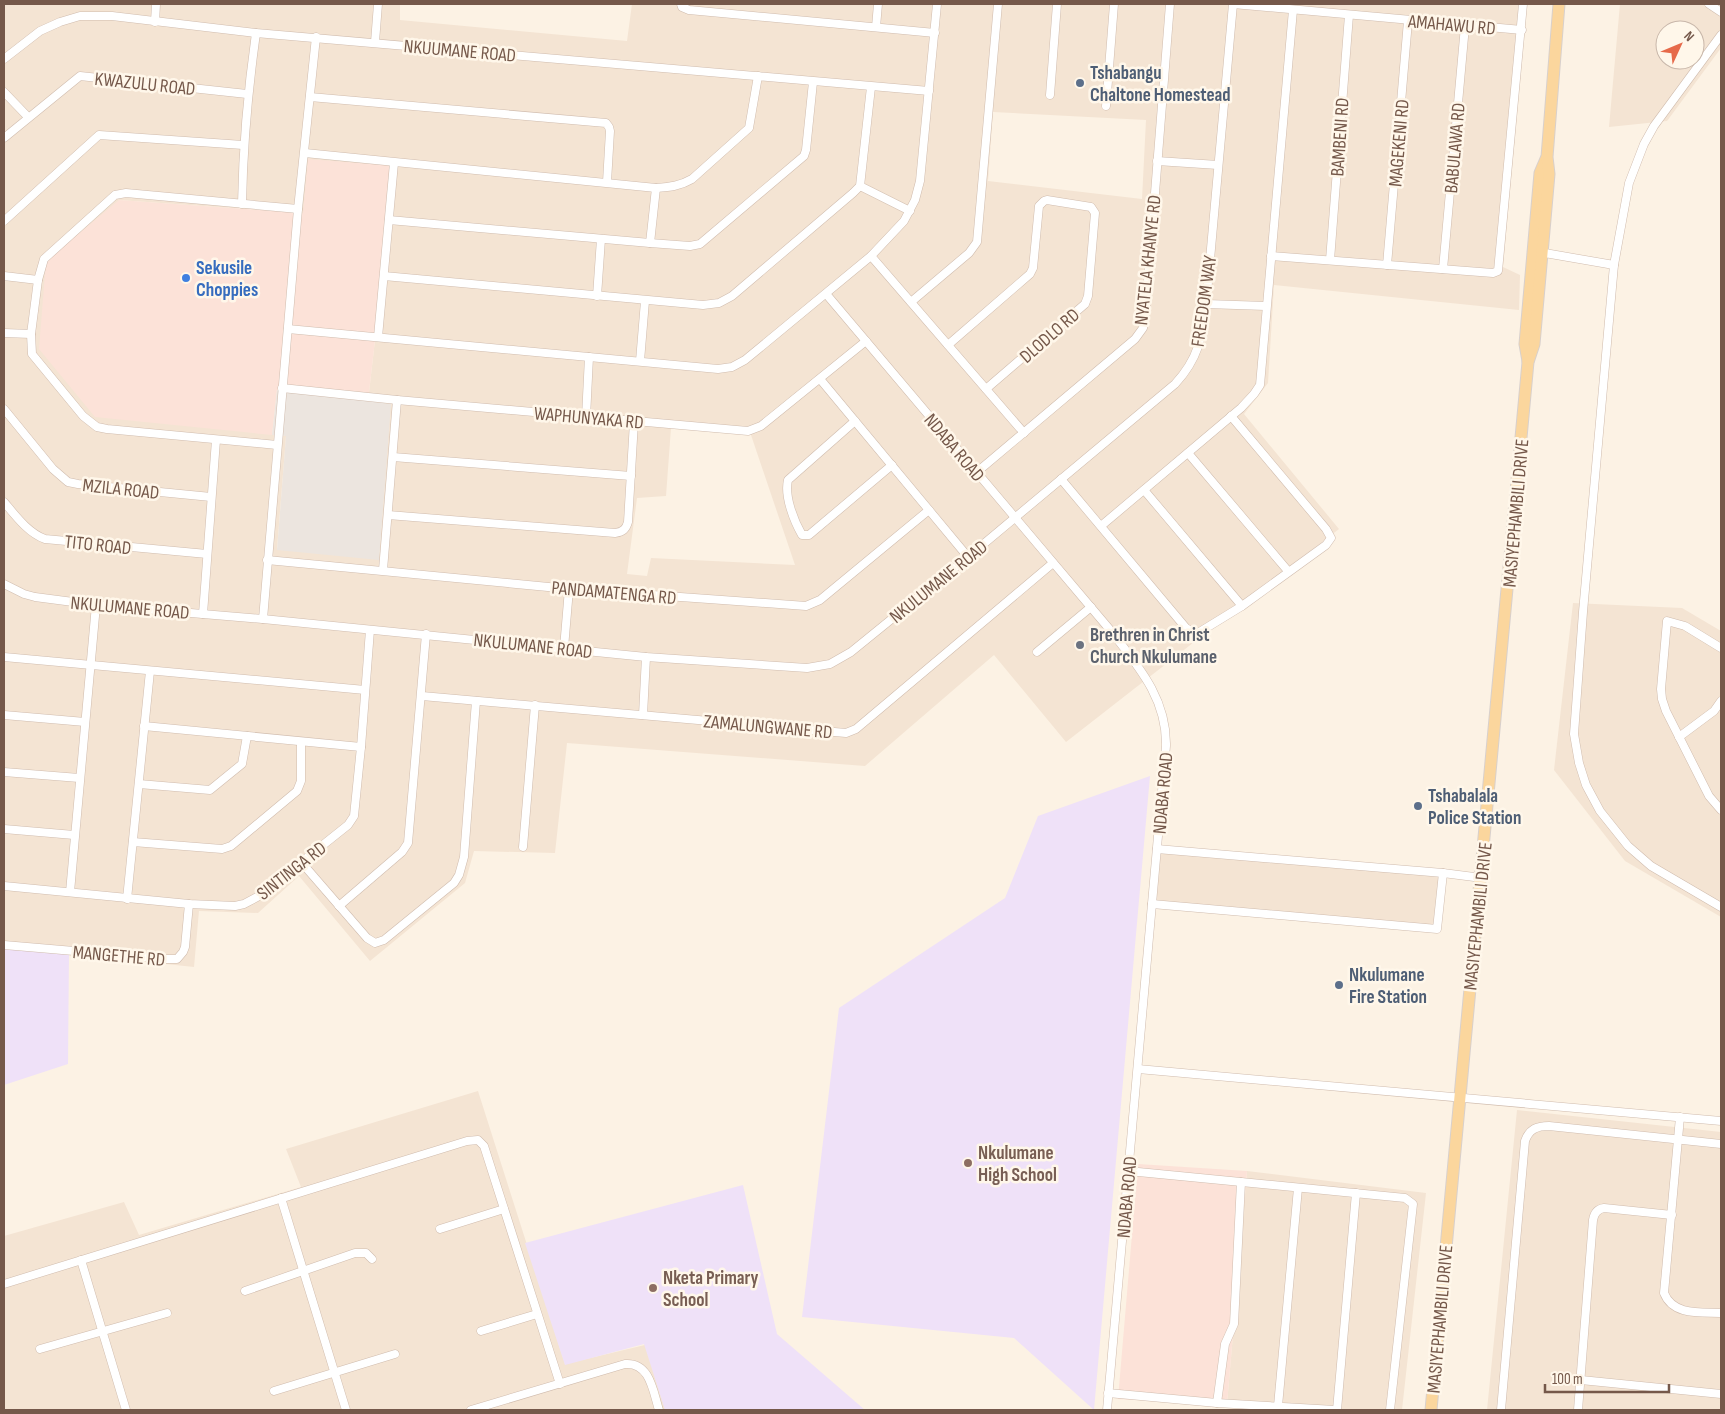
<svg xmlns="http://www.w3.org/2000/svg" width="1725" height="1414" font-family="'Sofia Sans Condensed',sans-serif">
<rect width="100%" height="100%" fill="#fcf2e4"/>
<g fill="#f4e4d3" fill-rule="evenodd">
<path d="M4,4H400V20L627,41L632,4H1527L1503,267L1520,275L1519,310L1274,285L1268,383L1244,414L1339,529L1066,742L994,655L865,766L567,743L555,853L474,851L465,883L370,961L299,876L258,913L199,911L194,967L4,947ZM993,112L1146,120L1142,199L988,181ZM395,166L368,401L391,404L277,549L286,436L272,435L119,200L303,213ZM671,428L751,435L795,565L651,558L647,576L627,574L637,498L666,496Z"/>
<path d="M1620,4H1721V48L1667,121L1609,127ZM1665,30H1695V60H1665Z"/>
<path d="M1573,603L1682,608L1721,631V917L1625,861L1554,770Z"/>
<path d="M1158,850L1441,875L1436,928L1154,902Z"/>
<path d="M478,1091L565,1364L645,1345L666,1410H4V1236L124,1202L139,1235L301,1187L286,1149Z"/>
<path d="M1517,1110L1721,1132V1410H1487Z"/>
<path d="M1247,1171L1426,1193L1402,1410H1292L1227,1404Z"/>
</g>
<g fill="#fce2d8">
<path d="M308,159L395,166L368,401L277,390L272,435L95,417L39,349L46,261L119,200L303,213Z"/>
<path d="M1138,1164L1247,1171L1227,1404L1118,1399Z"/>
</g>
<path fill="#ece5df" d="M277,390L391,404L379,560L277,550L286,436L272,435Z"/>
<g fill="#efe1f8">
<path d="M1150,776L1094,1410L1014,1338L802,1317L839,1008L1005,898L1038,816Z"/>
<path d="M4,947L69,954L68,1064L4,1085Z"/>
<path d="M743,1185L777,1334L865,1410H665L644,1344L565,1365L525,1243Z"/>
</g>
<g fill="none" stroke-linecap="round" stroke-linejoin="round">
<g stroke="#d0bcae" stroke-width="9">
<g id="street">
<path d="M681,4L682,7L689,10L935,33"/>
<path d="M1233,4L1522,30"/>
<path d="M1709,4L1721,12"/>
<path d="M155,22L156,4"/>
<path d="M876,27L878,4"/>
<path d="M1721,35L1654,126L1644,144L1629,183L1614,265L1583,612L1574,734L1579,763L1586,785L1600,811L1628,846L1651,866L1721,907"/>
<path d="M375,42L378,4"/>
<path d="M4,59L40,31L60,22L80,16H112L256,33L929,91"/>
<path d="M4,92L28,117"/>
<path d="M1050,95L1057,4"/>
<path d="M310,97L606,123L609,127L610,131L607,182"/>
<path d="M1106,106L1114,4"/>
<path d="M4,138L80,76L247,94"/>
<path d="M305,153L656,188C670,187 680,186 692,179L749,128L758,76"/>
<path d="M1157,161L1218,165"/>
<path d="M860,186L910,211"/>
<path d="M242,204C243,146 248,90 256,33"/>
<path d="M389,220L650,243L690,246L700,244L804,156L806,150L813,82"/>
<path d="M4,221L99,135L243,145"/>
<path d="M650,243L656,188"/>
<path d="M1539,252L1614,265"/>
<path d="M871,256L1024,433"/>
<path d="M1271,256L1493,273L1498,271L1523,4"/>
<path d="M1330,260L1349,15"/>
<path d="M1387,265L1408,21"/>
<path d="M1443,269L1465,26"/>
<path d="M4,276L38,280"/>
<path d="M384,276L703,305L719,303L732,296L853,193L860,186L871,87"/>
<path d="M827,295L1111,631C1139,667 1167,699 1166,746L1107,1410"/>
<path d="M597,296L601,239"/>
<path d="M911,302L969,253L977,242L998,4"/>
<path d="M1206,304L1266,306"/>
<path d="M288,329L718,369L732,367L745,360L871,256L904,221L915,200L920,181L937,4"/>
<path d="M4,333L31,334"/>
<path d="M378,337L394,163"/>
<path d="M948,345L1030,274L1033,268L1039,206L1044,201L1047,200L1091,207L1095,213L1088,296L1085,304L986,389"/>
<path d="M640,361L645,301"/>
<path d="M820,379L968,557"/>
<path d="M282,388L397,400L748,431L761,426L866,341"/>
<path d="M4,409L53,469L68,482L78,484L211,497"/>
<path d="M586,417L589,357"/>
<path d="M855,421L788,480C784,496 794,521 802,535H809L892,465"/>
<path d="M277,445L107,429L97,427L83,416L32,354L31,334L38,280L44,259L115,195L126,193L298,209"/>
<path d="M1188,453L1288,571"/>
<path d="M393,457L631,476"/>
<path d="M977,472L1135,339L1143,328L1145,319L1170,4"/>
<path d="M1061,479L1186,628L1194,633H1198L1242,606L1326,545L1331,538L1326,529L1231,416"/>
<path d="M1144,490L1242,606"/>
<path d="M4,502C15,515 28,533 45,539L207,554"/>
<path d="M388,515L615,533C623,532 626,529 628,522L634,422"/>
<path d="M1101,526L1241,408L1254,394L1260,385L1293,10"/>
<path d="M267,560L569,589L806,606L820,600L929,510"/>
<path d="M383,570L397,400"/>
<path d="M4,584L24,594L35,597L96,605L263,619L646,657L807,668L830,664L851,652L968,557L1175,384C1199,358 1202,337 1206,304L1233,4"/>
<path d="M203,614L216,440"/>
<path d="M263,619L298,209L316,37"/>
<path d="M564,648L569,589"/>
<path d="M1721,648L1685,626L1667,621L1661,689L1662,699L1666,711L1709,796L1721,810"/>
<path d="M1037,652L1091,607"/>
<path d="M4,657L365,690"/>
<path d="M422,696L846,733L856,729L1053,563"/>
<path d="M4,715L85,722"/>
<path d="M643,715L646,657"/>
<path d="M144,726L361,747"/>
<path d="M1679,737L1714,711L1721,701"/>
<path d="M4,772L79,778"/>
<path d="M139,784L210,790L242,764L247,736"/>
<path d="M4,829L74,835"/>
<path d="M133,842L222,849L231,846L297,791L301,781V742"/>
<path d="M523,847L535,705"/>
<path d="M302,863L367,938L375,943L384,940L454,883L459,875L464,857L476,701"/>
<path d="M1443,873L1482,878"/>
<path d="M4,886L189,904L235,906L244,904L259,896L348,825L354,816L361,747L370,630"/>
<path d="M70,892L96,605"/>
<path d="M127,899L150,671"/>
<path d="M1152,904L1437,929L1443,873L1157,849"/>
<path d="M339,906L402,852L408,843L426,634"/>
<path d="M4,945L167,959H177L183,952L185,947L189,904"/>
<path d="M1138,1069L1721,1121"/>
<path d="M1680,1117L1664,1293C1673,1316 1701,1312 1721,1313"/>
<path d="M1128,1171L1405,1198L1413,1204L1390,1410"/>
<path d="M281,1198L346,1410"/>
<path d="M440,1229L504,1209"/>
<path d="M81,1260L126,1410"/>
<path d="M4,1284L467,1141L478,1140L484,1146L560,1384"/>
<path d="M245,1291L355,1253H366L372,1259"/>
<path d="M481,1331L537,1314"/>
<path d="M40,1349L167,1313"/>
<path d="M1581,1380L1721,1394"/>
<path d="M274,1391L395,1354"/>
<path d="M1108,1393L1217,1403L1335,1410"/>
<path d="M1217,1403L1225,1344L1234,1324L1241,1182"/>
<path d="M1278,1406L1298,1188"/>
<path d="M471,1410L625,1364C650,1362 653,1391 659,1410"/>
<path d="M1337,1410L1356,1193"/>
<path d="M1501,1410L1525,1141C1529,1129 1537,1126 1549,1126L1721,1144"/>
<path d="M1578,1410L1593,1220C1594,1214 1597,1209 1604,1208L1672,1215"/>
</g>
</g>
<g stroke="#d8d0cc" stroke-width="13">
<g id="primary">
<path d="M1528,361L1525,344L1540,173L1546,159"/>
<path d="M1431,1410C1463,1061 1498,712 1528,362L1534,344L1549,174L1547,157L1559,4"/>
</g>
</g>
<use href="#street" stroke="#fff" stroke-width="8"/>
<use href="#primary" stroke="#fbd69d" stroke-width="11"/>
</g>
<g fill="#5c6f8a" stroke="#fff7ea" stroke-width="2">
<circle cx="1080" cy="83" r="5"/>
<circle cx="1418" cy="806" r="5"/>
<circle cx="1339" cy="985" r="5"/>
</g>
<circle fill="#3f7fe0" stroke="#fff7ea" stroke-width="2" cx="186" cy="278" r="5"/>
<circle fill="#6b7280" stroke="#fff7ea" stroke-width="2" cx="1080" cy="645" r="5"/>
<g fill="#8d6e63" stroke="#fff7ea" stroke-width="2">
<circle cx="968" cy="1163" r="5"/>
<circle cx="653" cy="1288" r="5"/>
</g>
<g text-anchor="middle" stroke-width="5" stroke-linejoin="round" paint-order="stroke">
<g font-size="19" fill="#75584a" stroke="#fff7ea">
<text transform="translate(1452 24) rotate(5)" y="7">AMAHAWU RD</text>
<text transform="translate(460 50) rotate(5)" y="7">NKUUMANE ROAD</text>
<text transform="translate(145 83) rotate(6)" y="7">KWAZULU ROAD</text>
<text transform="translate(1339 137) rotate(-86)" y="7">BAMBENI RD</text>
<text transform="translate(1398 143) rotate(-85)" y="7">MAGEKENI RD</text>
<text transform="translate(1454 148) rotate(-85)" y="7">BABULAWA RD</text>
<text transform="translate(1147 260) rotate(-84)" y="7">NYATELA KHANYE RD</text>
<text transform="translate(1203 301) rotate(-82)" y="7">FREEDOM WAY</text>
<text transform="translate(1049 335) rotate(-41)" y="7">DLODLO RD</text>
<text transform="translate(589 417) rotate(5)" y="7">WAPHUNYAKA RD</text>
<text transform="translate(955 447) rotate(50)" y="7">NDABA ROAD</text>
<text transform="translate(121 488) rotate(6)" y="7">MZILA ROAD</text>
<text transform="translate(1515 513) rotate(-85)" y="7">MASIYEPHAMBILI DRIVE</text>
<text transform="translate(98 544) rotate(6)" y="7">TITO ROAD</text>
<text transform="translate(938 581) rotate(-39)" y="7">NKULUMANE ROAD</text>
<text transform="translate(614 592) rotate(5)" y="7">PANDAMATENGA RD</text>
<text transform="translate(130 607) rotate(5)" y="7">NKULUMANE ROAD</text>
<text transform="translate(533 645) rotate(6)" y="7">NKULUMANE ROAD</text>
<text transform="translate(768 726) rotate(5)" y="7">ZAMALUNGWANE RD</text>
<text transform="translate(1162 793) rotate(-85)" y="7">NDABA ROAD</text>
<text transform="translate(291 870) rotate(-38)" y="7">SINTINGA RD</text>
<text transform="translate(1477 916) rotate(-84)" y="7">MASIYEPHAMBILI DRIVE</text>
<text transform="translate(119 955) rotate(5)" y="7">MANGETHE RD</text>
<text transform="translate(1126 1197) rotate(-85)" y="7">NDABA ROAD</text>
<text transform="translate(1439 1319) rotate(-85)" y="7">MASIYEPHAMBILI DRIVE</text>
</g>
<g font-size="19" font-weight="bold" fill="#4e5e75" stroke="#fff7ea" text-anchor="start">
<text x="1090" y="79">Tshabangu<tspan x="1090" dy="22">Chaltone Homestead</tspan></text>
<text x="1428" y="802">Tshabalala<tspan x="1428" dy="22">Police Station</tspan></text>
<text x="1349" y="981">Nkulumane<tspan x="1349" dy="22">Fire Station</tspan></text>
</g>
<g font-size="19" font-weight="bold" fill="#366cbe" stroke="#fff7ea" text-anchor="start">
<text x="196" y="274">Sekusile<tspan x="196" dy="22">Choppies</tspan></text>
</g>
<g font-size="19" font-weight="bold" fill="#5b616d" stroke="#fff7ea" text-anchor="start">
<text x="1090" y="641">Brethren in Christ<tspan x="1090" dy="22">Church Nkulumane</tspan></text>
</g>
<g font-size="19" font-weight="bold" fill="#785e54" stroke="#fff7ea" text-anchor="start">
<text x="978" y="1159">Nkulumane<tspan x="978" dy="22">High School</tspan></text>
<text x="663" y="1284">Nketa Primary<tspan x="663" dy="22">School</tspan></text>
</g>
</g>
<rect width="1725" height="1414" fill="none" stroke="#75584a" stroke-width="10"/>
<g transform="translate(1680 45) rotate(46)"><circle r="24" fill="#fff7ea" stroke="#c8b7aa"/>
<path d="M0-4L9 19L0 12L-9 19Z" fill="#e66a4a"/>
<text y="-8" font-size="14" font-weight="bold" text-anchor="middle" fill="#75584a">N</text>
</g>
<path d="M1545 1384v8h124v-8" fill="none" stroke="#75584a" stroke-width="2.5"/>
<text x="1552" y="1384" font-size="15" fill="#75584a" stroke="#fff7ea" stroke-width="4" paint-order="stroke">100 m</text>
</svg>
